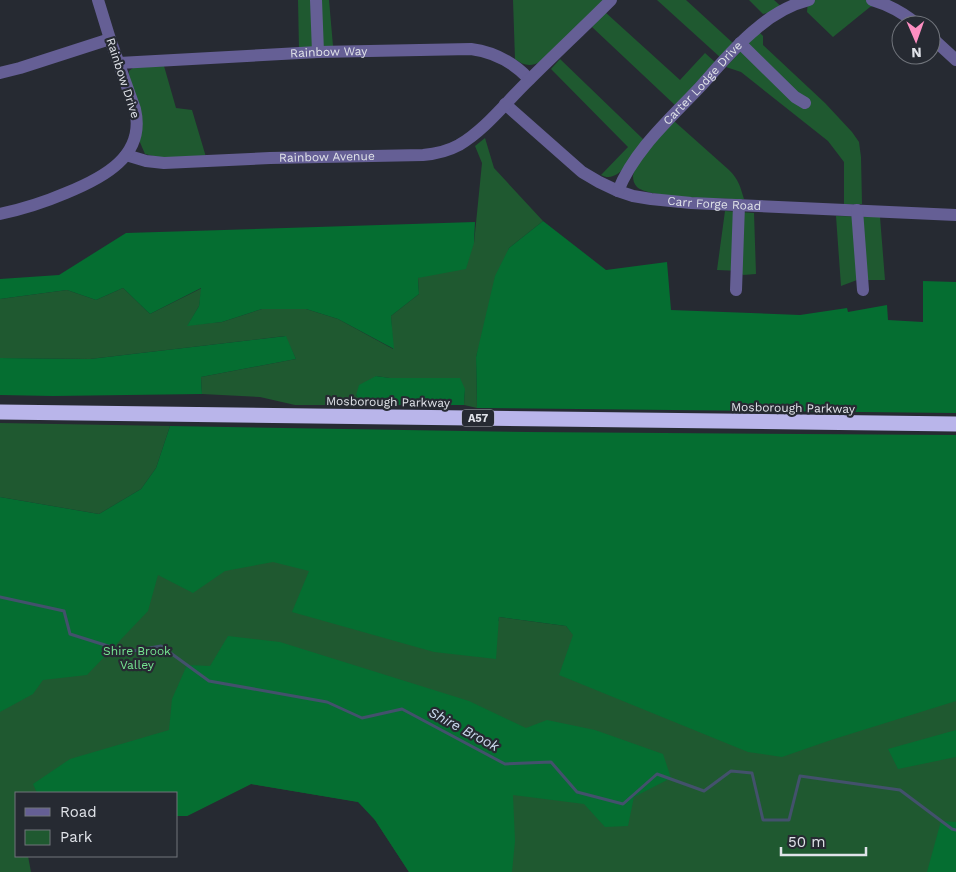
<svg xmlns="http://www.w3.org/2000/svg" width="956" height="872" font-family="'Work Sans',sans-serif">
<rect width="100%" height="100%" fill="#262a32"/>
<g fill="#1f5930">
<path d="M298,0H329L333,46L299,49Z"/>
<path d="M513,0H605L542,61C531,67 524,66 515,59Z"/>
<path d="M657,0H686L734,44L721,58Z"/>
<path d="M749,0H774L784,9L763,14Z"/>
<path d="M808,0H892L870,7L833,37L807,12Z"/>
<path d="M605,12L680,80L705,53L716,63L676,106L592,27Z"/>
<path d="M759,32L763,36V45L825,103L852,132L859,142L861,157L862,204L844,205V162L828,141L741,72L726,67Z"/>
<path d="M560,59L644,140C636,151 627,171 613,176C609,178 605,177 601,175L628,147L551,69Z"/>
<path d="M164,66L176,108L192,110L206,157H157L145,154L139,140L129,77V71L134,67Z"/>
<path d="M674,121L729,170C739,180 740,186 744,199C725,199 648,198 637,187C634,184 633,180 633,176C635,162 664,133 674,121Z"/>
<path d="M485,138L494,168L543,221L509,248L476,357L477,408L464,405L465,389L376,376L356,395L364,405H295L260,397L202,394L201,377L296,359L285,336L90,359L0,358V299L67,290L96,300L123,288L150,314L202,288L199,306L188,325L222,322L262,309H306L338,319L393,349L391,316L419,294L418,278L474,243L482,163L475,146Z"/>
<path d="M725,211L754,213L756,274L743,275L740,271L717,270Z"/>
<path d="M836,216L880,217L885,280H857L841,286Z"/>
<path d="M0,423L170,426L156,468L141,489L99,514L0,497Z"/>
<path d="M0,519L196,523L499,621V617L566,626L573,634L956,661V872H409L375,820L359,802L251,784L187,816H176V793H16V856H28L31,872H0Z"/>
</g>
<g fill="#056e31">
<path d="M543,221L606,270L667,262L671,310L800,315L847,308L848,312L887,305L888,320L923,322V281L956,282V413L477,408L476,357L495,276L509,248Z"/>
<path d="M475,222L474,243L466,269L418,278L419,294L391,316L394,349L338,319L306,309H262L222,322L187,326L199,306L201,288L150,314L123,288L96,300L67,290L0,299V279L59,275L126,233Z"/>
<path d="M286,336L296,359L201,377L202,394L53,396L0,395V358L90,359Z"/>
<path d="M376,376L390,378H460L465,389L464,405H364L356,395L359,385Z"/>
<path d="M170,426L528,432L956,435V701L831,740L782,757L748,752L559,675L573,635L566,626L499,617L496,659L434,652L292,612L309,571L273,562L225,571L193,593L158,575L148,611L87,675L43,680L33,694L0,712V497L99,514L141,489L156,468Z"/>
<path d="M228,636L280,642L469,701L526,728L547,720L595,730L663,754L671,778L634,797L628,826L605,827L584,804L513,795L515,841L512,872H409L375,820L358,802L251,784L187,816H176V793H37L33,784L70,759L169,730L172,699L187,665L210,666Z"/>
<path d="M956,730V757L898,769L888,749Z"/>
<path d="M941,821L956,822V872H927Z"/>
</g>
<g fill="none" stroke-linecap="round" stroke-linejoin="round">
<path stroke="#43516c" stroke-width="3" d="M0,597L64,611L70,634L127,652L161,646L209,681L327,702L362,718L402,709L505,764L551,762L577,792L623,804L657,774L704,791L731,771L752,773L763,820H789L800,776L900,790L952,829L956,830"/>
<g stroke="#655f95" stroke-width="12">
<path d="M316,0L318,52"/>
<path d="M872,0C889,5 904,13 918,25"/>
<path d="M931,37L956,60"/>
<path d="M740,43L795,97L805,103"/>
<path id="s1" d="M119,63L318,52L471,49C494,52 513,62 529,79"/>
<path d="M0,73L20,68L110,39"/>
<path id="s2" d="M505,104L582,172L599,182L618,191L633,196L651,199L691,203L956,215"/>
<path id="s3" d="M126,155L146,161L164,163L270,158L423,155C435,154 448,151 459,145C486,129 506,102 529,80C556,53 584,27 611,0"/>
<path id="s4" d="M618,191C634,150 671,118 700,87C718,67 735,46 756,29C771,16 789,5 809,0"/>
<path d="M857,210L863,290"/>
<path d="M0,214C23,209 45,202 66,193C103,178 146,156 135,109L110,39L98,0"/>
<path d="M736,290L739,205"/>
</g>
<path stroke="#b9b5ea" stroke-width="15" d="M0,412L956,424"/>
</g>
<g text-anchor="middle" stroke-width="4.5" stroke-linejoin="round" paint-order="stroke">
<rect fill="#262a32" stroke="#a8acb2" stroke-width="1" x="462" y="409.5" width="32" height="17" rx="4"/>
<g font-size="11" font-weight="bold" fill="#e0e3e9">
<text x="478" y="422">A57</text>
</g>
<g font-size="12" fill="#e0e3e9" stroke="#262a32">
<text dy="4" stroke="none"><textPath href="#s1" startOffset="210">Rainbow Way</textPath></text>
<text transform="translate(123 78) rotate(72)" y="4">Rainbow Drive</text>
<text dy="4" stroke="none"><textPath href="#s4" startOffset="138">Carter Lodge Drive</textPath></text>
<text dy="4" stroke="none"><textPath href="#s3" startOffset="202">Rainbow Avenue</textPath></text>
<text dy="4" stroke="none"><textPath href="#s2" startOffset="241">Carr Forge Road</textPath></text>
<text transform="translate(388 402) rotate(1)" y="4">Mosborough Parkway</text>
<text transform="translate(793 408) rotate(1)" y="4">Mosborough Parkway</text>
</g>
<g font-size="12" fill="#75e591" stroke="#262a32">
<text x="137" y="655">Shire Brook<tspan x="137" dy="14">Valley</tspan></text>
</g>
<g font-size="14" font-style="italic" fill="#cbdaee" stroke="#262a32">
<text transform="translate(464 729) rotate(28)" y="5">Shire Brook</text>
</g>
</g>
<rect x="15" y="792" width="162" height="65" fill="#262a32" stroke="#70747b"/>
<rect x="25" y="808" width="25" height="8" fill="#655f95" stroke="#70747b"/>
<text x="60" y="817" font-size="15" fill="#e0e3e9">Road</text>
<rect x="25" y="830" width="25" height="15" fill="#1f5930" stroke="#70747b"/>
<text x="60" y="842" font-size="15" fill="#e0e3e9">Park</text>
<g transform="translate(916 40) rotate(178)"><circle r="24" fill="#262a32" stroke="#70747b"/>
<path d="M0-4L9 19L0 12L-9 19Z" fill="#fd8ec1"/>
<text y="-8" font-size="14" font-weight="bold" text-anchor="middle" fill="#e0e3e9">N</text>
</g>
<path d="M781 847v8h85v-8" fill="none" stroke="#e0e3e9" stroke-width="2.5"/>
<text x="788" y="847" font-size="15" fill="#e0e3e9" stroke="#262a32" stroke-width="4" paint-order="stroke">50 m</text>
</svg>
